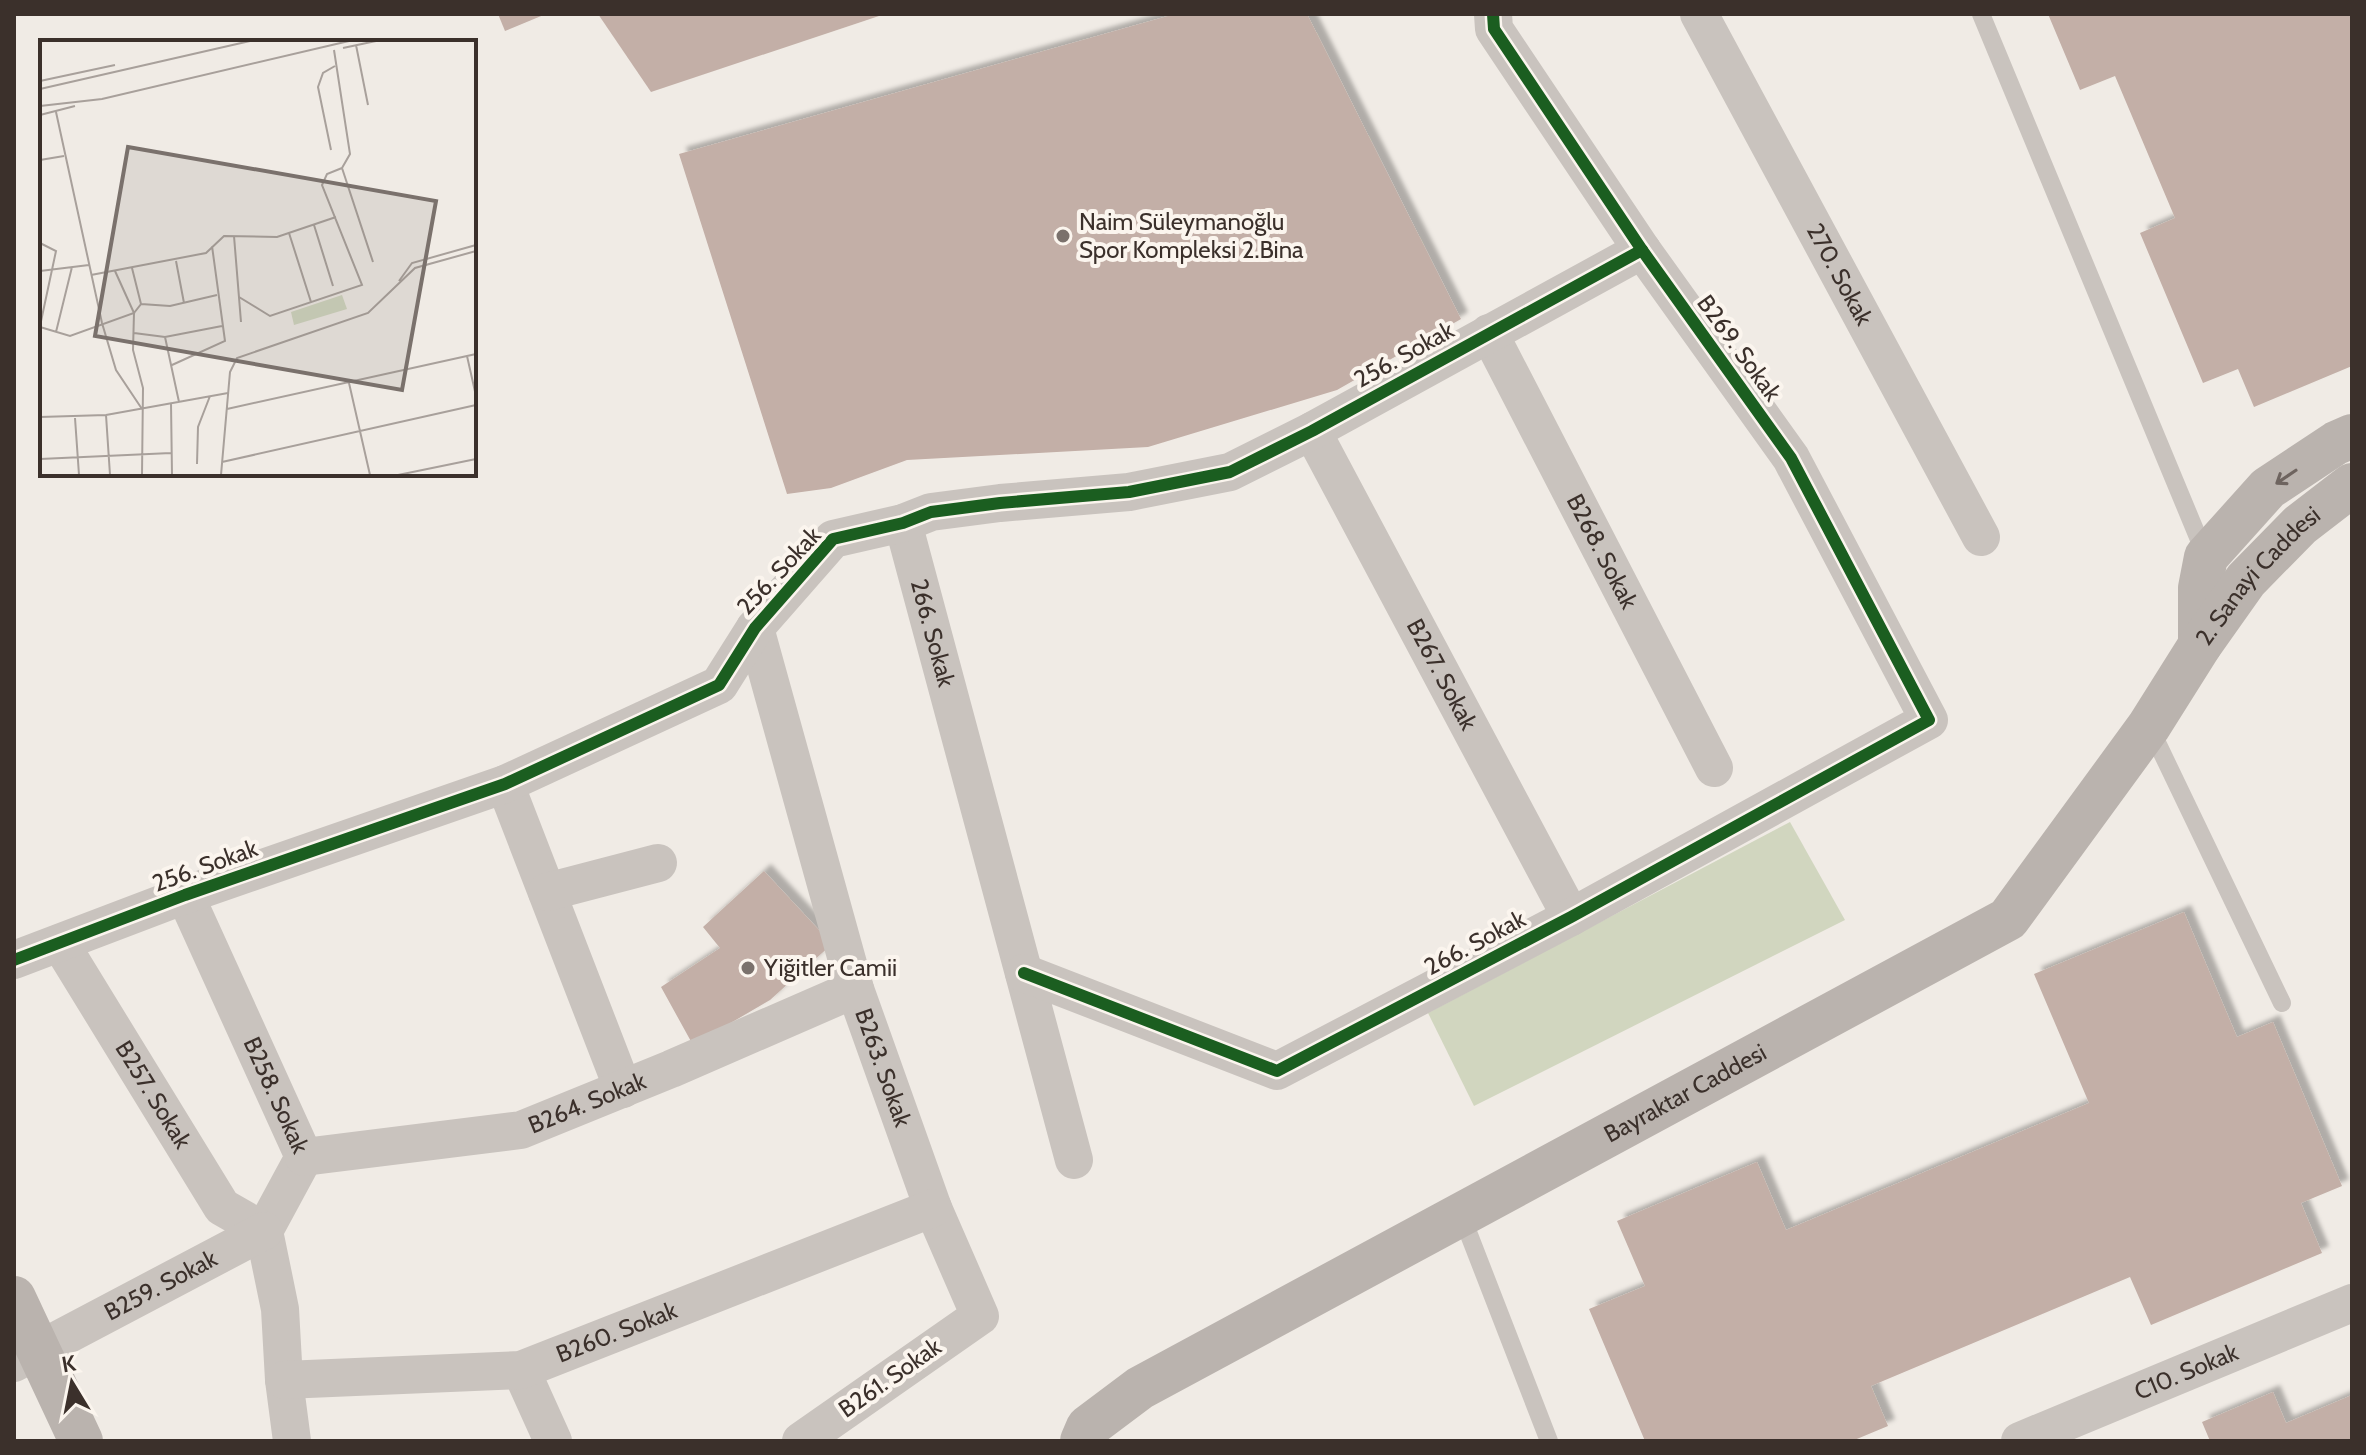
<svg xmlns="http://www.w3.org/2000/svg" width="2366" height="1455" font-family="Cabin,sans-serif">
<defs>
<filter id="shadow"><feDropShadow dx="7" dy="-7" stdDeviation="2" flood-color="#0004"/></filter>
</defs>
<rect width="100%" height="100%" fill="#f0ebe5"/>
<path fill="#d1d6bf" d="M1790,822L1845,920L1474,1106L1428,1013Z"/>
<g fill="#c3afa7" filter="url(#shadow)">
<path d="M498,14H546L505,31Z"/>
<path d="M598,14H882V15L651,92Z"/>
<path d="M1175,14H1307L1461,319L1337,390L1148,447L907,460L831,488L787,494L679,154Z"/>
<path d="M2048,14H2352V366L2254,407L2238,369L2203,383L2140,233L2175,218L2115,76L2080,90Z"/>
<path d="M764,871L832,944L770,1000L693,1045L661,987L720,948L703,927Z"/>
<path d="M2184,912L2237,1037L2273,1022L2342,1186L2301,1203L2322,1253L2151,1325L2130,1277L1871,1386L1888,1426L1852,1441H1645L1589,1309L1645,1286L1617,1221L1757,1162L1786,1230L2089,1103L2034,974Z"/>
<path d="M2273,1392L2286,1423L2352,1395V1441H2210L2202,1422Z"/>
</g>
<g fill="none" stroke-linecap="round" stroke-linejoin="round">
<g stroke="#c9c3be" stroke-width="18">
<path d="M1981,14L2205,554"/>
<path d="M2150,728L2282,1003"/>
<path d="M1461,1214L1549,1441"/>
</g>
<g stroke="#c9c3be" stroke-width="38">
<path id="s1" d="M1699,14L1981,537"/>
<path id="s2" d="M1489,333L1714,768"/>
<path id="s3" d="M1312,431L1571,917"/>
<path id="s4" d="M903,523L1074,1160"/>
<path id="s5" d="M755,628L855,989L933,1208L980,1316L801,1441"/>
<path d="M505,784L623,1089"/>
<path d="M547,892L658,863"/>
<path id="s6" d="M185,895L304,1157L264,1231L280,1309L284,1380L292,1441"/>
<path id="s7" d="M60,943L222,1207L264,1231"/>
<path d="M14,960L185,895L505,784L719,685L755,628L833,539L903,523L931,512L1000,503L1129,492L1230,472L1312,431L1642,250"/>
<path d="M1024,973L1277,1071L1571,917L1929,720L1791,458L1642,250L1494,29L1493,14"/>
<path id="s8" d="M304,1157L521,1130L671,1069L855,989"/>
<path id="s9" d="M14,1363L264,1231"/>
<path d="M521,1370L553,1441"/>
<path id="s10" d="M284,1380L521,1370L933,1208"/>
<path id="s11" d="M2020,1441L2352,1303"/>
</g>
<g stroke="#bab3ae" stroke-width="44">
<path d="M2200,645V588L2206,557L2268,488L2336,443L2352,436"/>
<path d="M14,1298L81,1441"/>
<path id="s12" d="M1082,1441L1088,1427L1140,1388L2008,919L2149,726L2200,645L2246,580L2300,525L2352,485"/>
</g>
<g stroke="#fbf5ee" stroke-width="17">
<g id="cycleway">
<path d="M14,960L185,895L505,784L719,685L755,628L833,539L903,523L931,512L1000,503L1129,492L1230,472L1312,431L1642,250"/>
<path d="M1024,973L1277,1071L1571,917L1929,720L1791,458L1642,250L1494,29L1493,14"/>
</g>
</g>
<use href="#cycleway" stroke="#1b5e20" stroke-width="12"/>
</g>
<defs><path id="oneway-shaft" d="M-6 0H5M1.5-3L5.5 0L1.5 3" fill="none" stroke-width="1.6" stroke-linecap="round" stroke-linejoin="round" transform="scale(2)"/></defs>
<use stroke="#6e645f" href="#oneway-shaft" transform="translate(2286 477) rotate(146)"/>
<g fill="#7a716c" stroke="#fbf5ee" stroke-width="3">
<circle cx="1063" cy="236" r="8"/>
<circle cx="748" cy="968" r="8"/>
</g>
<g text-anchor="middle" stroke-width="8" stroke-linejoin="round" paint-order="stroke">
<g font-size="24" fill="#3b302b" stroke="#fbf5ee" text-anchor="start">
<text x="1079" y="230">Naim Süleymanoğlu<tspan x="1079" dy="28">Spor Kompleksi 2.Bina</tspan></text>
<text x="764" y="976">Yiğitler Camii</text>
</g>
<g font-size="24" fill="#3b302b" stroke="#fbf5ee">
<text dy="8" stroke="none"><textPath href="#s1" startOffset="296">270. Sokak</textPath></text>
<text transform="translate(1739 348) rotate(54)" y="8">B269. Sokak</text>
<text transform="translate(1404 355) rotate(-29)" y="8">256. Sokak</text>
<text dy="8" stroke="none"><textPath href="#s2" startOffset="246">B268. Sokak</textPath></text>
<text dy="8" stroke="none"><textPath href="#s12" startOffset="1492">2. Sanayi Caddesi</textPath></text>
<text transform="translate(779 571) rotate(-47)" y="8">256. Sokak</text>
<text dy="8" stroke="none"><textPath href="#s4" startOffset="114">266. Sokak</textPath></text>
<text dy="8" stroke="none"><textPath href="#s3" startOffset="276">B267. Sokak</textPath></text>
<text transform="translate(205 866) rotate(-20)" y="8">256. Sokak</text>
<text transform="translate(1475 943) rotate(-28)" y="8">266. Sokak</text>
<text dy="8" stroke="none"><textPath href="#s5" startOffset="458">B263. Sokak</textPath></text>
<text dy="8" stroke="none"><textPath href="#s12" startOffset="700">Bayraktar Caddesi</textPath></text>
<text dy="8" stroke="none"><textPath href="#s6" startOffset="220">B258. Sokak</textPath></text>
<text dy="8" stroke="none"><textPath href="#s7" startOffset="178">B257. Sokak</textPath></text>
<text dy="8" stroke="none"><textPath href="#s8" startOffset="290">B264. Sokak</textPath></text>
<text dy="8" stroke="none"><textPath href="#s9" startOffset="166">B259. Sokak</textPath></text>
<text dy="8" stroke="none"><textPath href="#s10" startOffset="340">B260. Sokak</textPath></text>
<text dy="8" stroke="none"><textPath href="#s11" startOffset="180">C10. Sokak</textPath></text>
<text transform="translate(890 1378) rotate(-35)" y="8">B261. Sokak</text>
</g>
</g>
<g transform="translate(40 40)">
<rect width="436" height="436" fill="#f0ebe5"/>
<path d="M302,255L307,269L254,285L251,272Z" fill="#d1d6bf"/>
<path fill="none" stroke="#a8a09b" stroke-width="2" d="M316,5L328,65M303,8L336,1M294,10L310,114L302,128M0,41L75,25M0,49L210,1M0,66L62,59L309,1M16,72L62,283L76,330L102,369M0,75L35,66M291,110L278,47L283,33L295,26M0,120L24,116M302,128L333,222M274,185L293,246M249,193L271,262M194,196L201,282M0,203L16,211L0,286M136,221L144,263M92,228L101,264L94,273L93,310L103,348L102,435M0,231L49,225M51,235L166,213L184,196L237,197L296,177M359,241L372,223L436,205M199,257L230,276L322,245L282,145L287,134L302,128M101,264L130,266L177,255M0,287L30,296L94,273L75,231M16,292L32,227M94,293L125,297L182,286M125,297L139,362M427,316L436,356M132,325L185,301L172,206M309,343L330,435M131,363L132,435M187,369L436,314M66,375L70,435M0,377L66,375L188,353M35,378L39,435M0,419L131,413M182,422L436,365M157,424L158,387L170,356M181,435L190,332L197,318L328,273L375,228L436,211M358,435L436,419"/>
<path fill="#7a716c" fill-opacity="0.15" stroke="#7a716c" stroke-width="4" d="M88,107L396,161L362,350L55,296Z"/>
<rect width="436" height="436" fill="none" stroke="#3b302b" stroke-width="4"/>
</g>
<rect width="2366" height="1455" fill="none" stroke="#3b302b" stroke-width="32"/>
<g transform="translate(72 1383) rotate(350)" stroke="#fbf5ee" stroke-width="6" paint-order="stroke">
<path d="M0-6L14 30L0 20L-14 30Z" fill="#3b302b"/>
<text y="-12" font-size="22" font-weight="bold" text-anchor="middle" fill="#3b302b">K</text>
</g>
</svg>
